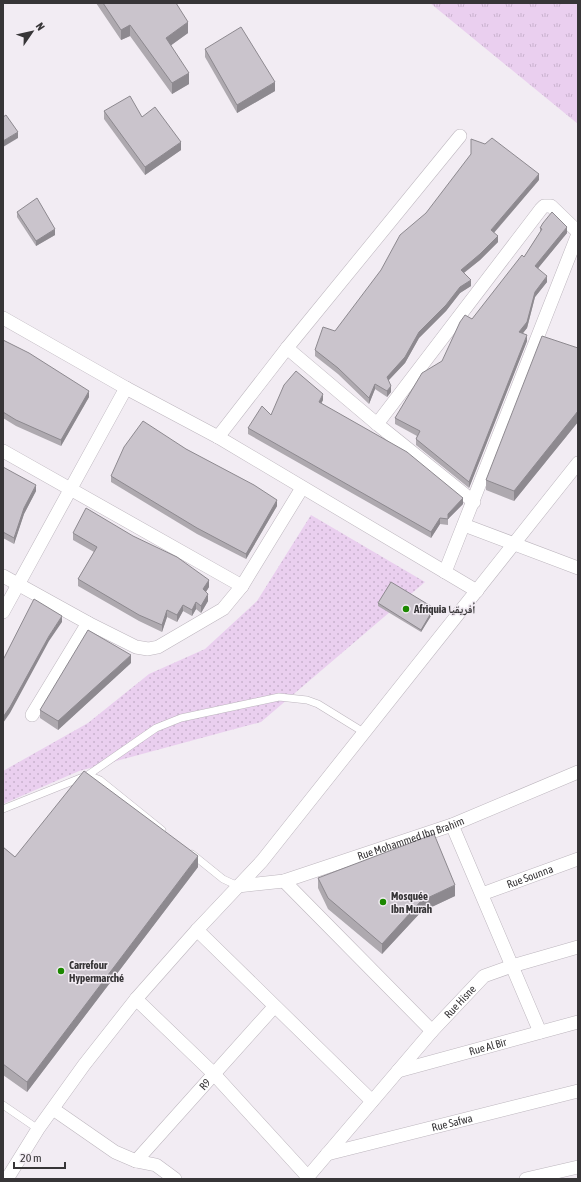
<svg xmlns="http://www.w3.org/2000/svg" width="581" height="1182" font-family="'Asap Condensed','Noto Naskh Arabic',sans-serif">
<defs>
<pattern id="grass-tufts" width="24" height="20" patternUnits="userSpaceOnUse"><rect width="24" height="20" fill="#eacfef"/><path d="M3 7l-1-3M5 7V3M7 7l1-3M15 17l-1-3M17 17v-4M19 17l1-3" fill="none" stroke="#c9b2ce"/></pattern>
<pattern id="park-dots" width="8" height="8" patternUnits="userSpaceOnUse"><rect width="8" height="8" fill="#eacfef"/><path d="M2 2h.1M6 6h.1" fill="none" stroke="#c9b2ce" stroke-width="1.8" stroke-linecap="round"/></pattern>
</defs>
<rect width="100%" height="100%" fill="#f2ecf3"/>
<path fill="url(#grass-tufts)" d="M430,3H578V124Z"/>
<path fill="url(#park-dots)" d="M311,515L425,582L261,722L79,771L3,804V771L88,723L149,674L205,649L257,601Z"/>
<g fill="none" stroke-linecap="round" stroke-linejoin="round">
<g stroke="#bdb6be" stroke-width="8">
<g id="service">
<path d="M88,775L156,728L181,718L279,697L307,700L318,704L365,733"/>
<path d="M3,809L88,775L100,780L162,830"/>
<path d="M192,854L223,879L238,886"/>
<path d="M3,1105L38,1129"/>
</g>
</g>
<g stroke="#bdb6be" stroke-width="14">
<g id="minor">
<path d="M3,318L126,388L218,437L477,591"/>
<path d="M287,348L377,424L474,502"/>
<path d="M377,424L541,209L544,206H551L578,232"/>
<path d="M218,437L287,348L460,136"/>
<path d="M3,451L242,586L223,609L158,647L148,649L136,647L88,623L3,576"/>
<path d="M464,525L578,568"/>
<path d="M445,572L578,234"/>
<path d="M242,586L302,488"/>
<path d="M3,612L126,388"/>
<path d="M32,715L88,623"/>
<path d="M452,825L540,1032"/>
<path d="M284,881L432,1031"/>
<path id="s1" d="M238,886L284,881L452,825L578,772"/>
<path id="s2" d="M482,894L578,859"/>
<path d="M197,930L372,1101"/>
<path d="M136,999L213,1073L308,1177"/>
<path id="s3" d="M398,1071L578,1022"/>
<path d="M53,1109L115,1152L136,1161L156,1165L175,1179"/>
<path id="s4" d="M327,1154L578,1091"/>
<path id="s5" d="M136,1161L274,1007"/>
<path d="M7,1179L38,1129L84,1065L136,999L197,930L262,861L578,463"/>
<path id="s6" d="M306,1179L432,1031L484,976L512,966L578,947"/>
<path d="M526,1179L578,1167"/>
</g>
</g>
<use href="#service" stroke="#fff" stroke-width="7"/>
<use href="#minor" stroke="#fff" stroke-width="13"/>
</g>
<g fill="#aea9af">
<path d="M96,3H176L188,33L171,45L189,84L172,94L130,36L121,40Z"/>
<path d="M205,49L275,91L237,113L205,57Z"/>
<path d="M104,111L142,117L181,150L145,175L104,119Z"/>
<path d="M539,180L494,233L498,242L480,260L464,273L471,286L460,293L446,311L419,338L405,363L388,381L391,392L387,397L375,389L369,404L338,374L315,356V350L335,331Z"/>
<path d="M17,212L55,235L36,246L17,217Z"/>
<path d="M540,228L567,233L538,268L547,282L535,297L527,328L523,333L527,341L469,488L416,445V439L417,436L395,424V418L442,361L472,319L524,257L540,232Z"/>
<path d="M3,340L89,397L61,446L16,426L3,418Z"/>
<path d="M578,348V422L514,501L486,490V480Z"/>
<path d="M323,400L321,403L463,504L448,519V525L440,524L431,538L248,434V428L271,415Z"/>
<path d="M186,449L277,506L246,559L197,534L111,482V476Z"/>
<path d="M3,467L36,491L24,514L14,544L3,538Z"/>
<path d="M73,533L209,587L206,592L208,601L201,613L196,609L192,616L183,611L177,622L167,617L162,632L139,621L78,586V579L94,552L73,540Z"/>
<path d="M378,603L434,611L421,632L378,606Z"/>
<path d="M131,663L58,730L40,718V710Z"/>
<path d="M3,847L15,857L198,867L27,1092L3,1075Z"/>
<path d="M318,878L455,896L421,912L382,954L328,909L318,888Z"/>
</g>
<g fill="#8d898f">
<path d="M188,22V33L166,49V38Z"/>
<path d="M130,25V36L121,40V30Z"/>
<path d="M189,73V84L172,94V83Z"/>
<path d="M275,82V91L237,113V105Z"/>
<path d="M18,132V138L3,147V141Z"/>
<path d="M181,142V150L145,175V167Z"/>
<path d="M539,174V180L491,236V230Z"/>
<path d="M567,227V233L535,272V266Z"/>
<path d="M55,229V235L36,246V241Z"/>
<path d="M498,236V242L480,260L461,275V270Z"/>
<path d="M547,276V282L535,297L527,328L519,338V332L535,292Z"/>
<path d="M471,280V286L460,293L446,311L419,338L405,363L387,382V377L419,332L460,287Z"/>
<path d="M527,335V341L469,488V482Z"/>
<path d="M375,384V389L369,404V398Z"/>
<path d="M391,386V392L387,397V391Z"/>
<path d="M89,391V397L61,446V440Z"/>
<path d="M323,394V400L319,408V402Z"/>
<path d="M578,411V422L514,501V491Z"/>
<path d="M36,485V491L24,514L14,544V538L24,508Z"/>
<path d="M463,498V504L448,519V525V514Z"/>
<path d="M277,500V506L246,559V554Z"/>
<path d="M440,518V524L431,538V532Z"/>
<path d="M209,580V587L203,596V589Z"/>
<path d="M208,594V601L201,613V606Z"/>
<path d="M196,602V609L192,616V610Z"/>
<path d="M183,605V611L177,622V615Z"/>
<path d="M434,608V611L421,632V630Z"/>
<path d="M167,610V617L162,632V625Z"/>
<path d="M62,616V622L49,641L10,713L3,723V717L49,636Z"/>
<path d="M131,655V663L58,730V721Z"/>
<path d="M198,856V867L27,1092V1082Z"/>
<path d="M455,885V896L421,912L382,954V944L421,901Z"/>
</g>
<g fill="#cac4cc" stroke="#8d898f">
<path d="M103,3H176L188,22L166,38L189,73L172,83L130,25L121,30Z"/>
<path d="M241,27L275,82L237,105L205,49Z"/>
<path d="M130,96L142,117L155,107L181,142L145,167L104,111Z"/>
<path d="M6,115L18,132L3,141V117Z"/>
<path d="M492,138L539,174L491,230L498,236L480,254L461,270L471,280L460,287L446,305L419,332L405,357L387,377L391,386L387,391L375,384L369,398L338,368L315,350L323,327L335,331L381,270L400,235L426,213L471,154V139L485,144Z"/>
<path d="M37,198L55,229L36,241L17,212Z"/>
<path d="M552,212L567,227L535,266L547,276L535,292L527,322L519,332L527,335L469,482L416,439L420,431L395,418L422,373L442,361L460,322L465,315L472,319L522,255L524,257L542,229L540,228L543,223Z"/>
<path d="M542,336L578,348V411L514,491L486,480Z"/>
<path d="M3,340L29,353L89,391L61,440L16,420L3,412Z"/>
<path d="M296,371L323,394L319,402L407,452L463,498L448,514V519L440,518L431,532L248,428L262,406L271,415L284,385Z"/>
<path d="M143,421L186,449L254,485L277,500L246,554L197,528L111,476L124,447Z"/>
<path d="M3,467L36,485L24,508L14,538L3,532Z"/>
<path d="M86,508L133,536L177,557L209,580L203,589L208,594L201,606L196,602L192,610L183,605L177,615L167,610L162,625L139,615L78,579L97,547L73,533Z"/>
<path d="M391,582L434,608L421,630L378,603Z"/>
<path d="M34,599L62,616L49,636L10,707L3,717V660Z"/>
<path d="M88,630L131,655L58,721L40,710Z"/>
<path d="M84,771L198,856L27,1082L3,1064V847L15,857Z"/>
<path d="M434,834L455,885L421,901L382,944L328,898L318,878Z"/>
</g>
<g fill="#1c8800" stroke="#f2ecf3" stroke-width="1.5">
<circle cx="406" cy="609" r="4"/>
<circle cx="383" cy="902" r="4"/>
<circle cx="61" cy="971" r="4"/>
</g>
<g text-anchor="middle" stroke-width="3" stroke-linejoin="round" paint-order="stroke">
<g font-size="11" font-weight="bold" fill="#373537" stroke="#f2ecf3" text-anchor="start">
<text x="414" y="613">Afriquia أفريقيا</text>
<text x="391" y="900">Mosquée<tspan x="391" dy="13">Ibn Murah</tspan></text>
<text x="69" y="969">Carrefour<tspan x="69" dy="13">Hypermarché</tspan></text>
</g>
<g font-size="11" fill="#373537" stroke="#f2ecf3">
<text dy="4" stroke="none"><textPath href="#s1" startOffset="180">Rue Mohammed Ibn Brahim</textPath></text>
<text dy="4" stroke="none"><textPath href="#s2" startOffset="51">Rue Sounna</textPath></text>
<text dy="4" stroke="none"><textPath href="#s6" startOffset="235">Rue Hisne</textPath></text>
<text dy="4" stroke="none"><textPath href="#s3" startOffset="93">Rue Al Bir</textPath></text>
<text dy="4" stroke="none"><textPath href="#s5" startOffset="103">R9</textPath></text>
<text dy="4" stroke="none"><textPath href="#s4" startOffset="129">Rue Safwa</textPath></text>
</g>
</g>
<rect width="581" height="1182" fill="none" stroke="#373537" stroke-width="8"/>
<g transform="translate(32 32) rotate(56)" stroke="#f2ecf3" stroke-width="3" paint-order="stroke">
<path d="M0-3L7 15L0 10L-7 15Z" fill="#373537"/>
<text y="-6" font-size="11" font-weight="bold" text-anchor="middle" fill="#373537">N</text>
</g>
<path d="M14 1162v6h51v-6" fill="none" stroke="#373537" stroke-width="2"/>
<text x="20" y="1162" font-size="12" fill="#373537" stroke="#f2ecf3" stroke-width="3" paint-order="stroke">20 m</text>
</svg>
